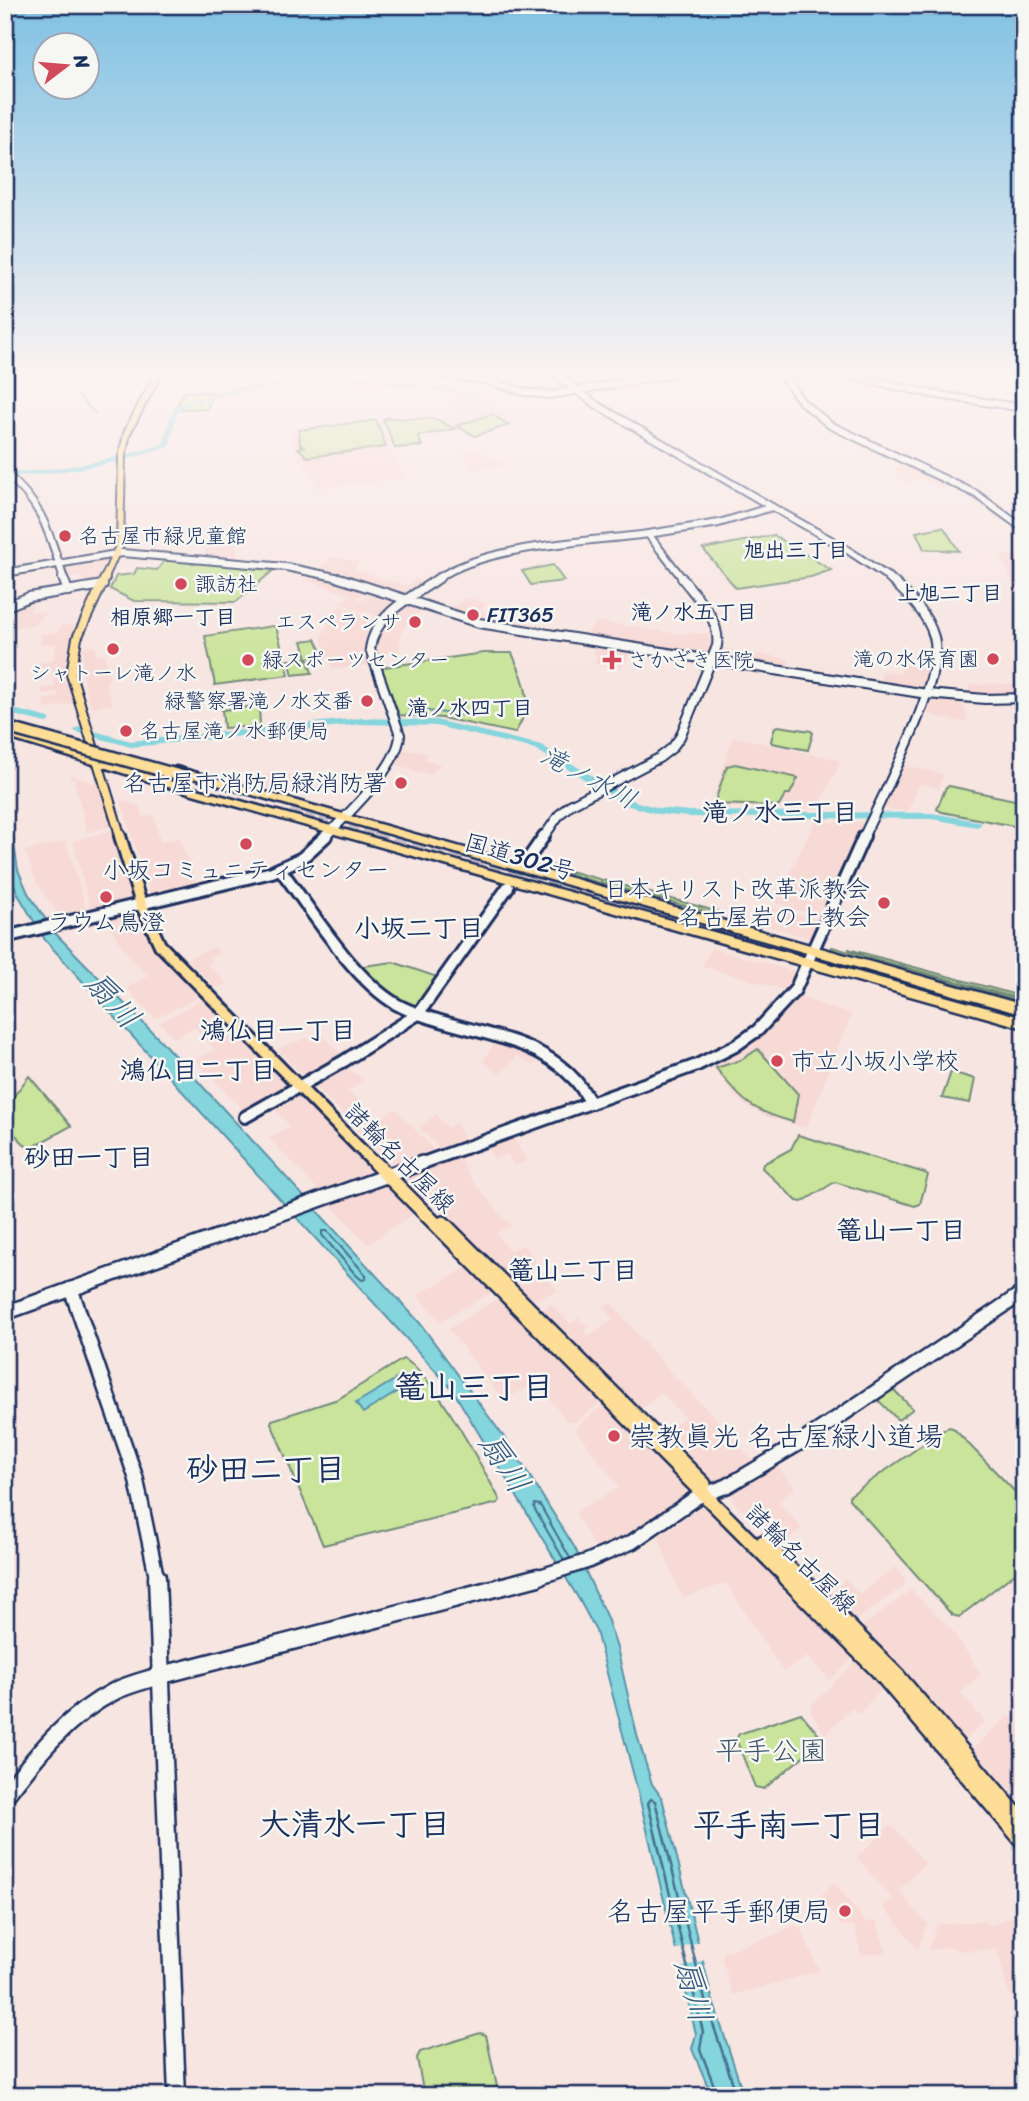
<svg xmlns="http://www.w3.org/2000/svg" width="1029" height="2101" font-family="Sriracha,'Klee One',sans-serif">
<rect width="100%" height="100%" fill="#f7e5e1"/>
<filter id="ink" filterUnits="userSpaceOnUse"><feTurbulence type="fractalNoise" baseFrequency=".0143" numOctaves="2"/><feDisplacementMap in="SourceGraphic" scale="14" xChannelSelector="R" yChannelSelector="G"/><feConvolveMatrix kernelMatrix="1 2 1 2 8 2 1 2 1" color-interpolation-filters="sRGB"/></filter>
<g filter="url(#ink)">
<g fill="#f7d9d5">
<path d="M472,395L487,400L519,423L473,436L440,419L451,415L456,405L452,401Z"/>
<path d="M380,418L391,450L406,478L317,488L311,472L295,456L290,430Z"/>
<path d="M477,449L496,460L505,464L496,468L473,470L462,451Z"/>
<path d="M907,464L950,485L938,487L919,478L906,483L894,476L901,473L891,468Z"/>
<path d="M235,538L238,560L205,557V548H196L195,544L205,542Z"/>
<path d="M1001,555H1024V597L1018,596Z"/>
<path d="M333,557L359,562L353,569L406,586L416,580L425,583L403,596L318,569Z"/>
<path d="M111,558L99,584L85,587L82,576L67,578L63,565Z"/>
<path d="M314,575L367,591L357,598L361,600L373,592L397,603L378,617L339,603L349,595L307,581Z"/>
<path d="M467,597L487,604L481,611L531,619L526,628L446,611Z"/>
<path d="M29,598L34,606L30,611L47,613L36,624L5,629V608Z"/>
<path d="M406,605L424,610L411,619L401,632L400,651L377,655L378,634L385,623Z"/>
<path d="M341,606L377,619L369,630L365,642L368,665L332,669L321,638L337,607Z"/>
<path d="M596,621L679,634L713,633L714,643L709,655L706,656L585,637Z"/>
<path d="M61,625L78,626L68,651L67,672L52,675V667L39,668V663L53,661L56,643L41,644V634L57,633Z"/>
<path d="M597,645L631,651L621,668L594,664L598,656L593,654Z"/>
<path d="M84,646H95L97,655L104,654L110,679L106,680L107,689L113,704L91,707L82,673Z"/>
<path d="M723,648L790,659L786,669L719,659L717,657Z"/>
<path d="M903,664L928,668L924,689L879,684L882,671L901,674Z"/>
<path d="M67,677L75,703L46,709L44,700L58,697L57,692L42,694L41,689L55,687L53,678Z"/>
<path d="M1019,684L1022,685L1024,695H968L969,686L972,685Z"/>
<path d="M935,698L962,701L967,720L962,722L925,713L931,699Z"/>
<path d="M735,737L838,760L840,762L818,808L711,807L732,738Z"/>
<path d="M404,750L428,753L424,759L440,764L431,775L394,764Z"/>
<path d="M902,765L944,774L938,788L920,783L909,810H888L884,806Z"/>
<path d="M270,770L309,780L295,796L255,785Z"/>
<path d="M69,775L99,784L110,827L87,832L74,779H70Z"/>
<path d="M121,801L139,806L143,817L154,815L160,842L180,838L197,886L150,894Z"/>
<path d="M815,822H859L863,824L820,917L775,903Z"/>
<path d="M111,830L134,899L131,903L91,911L73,841Z"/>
<path d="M66,841L87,913L61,919L36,881L25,851Z"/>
<path d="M766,905L820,920L812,936L808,938L799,935L757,923Z"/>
<path d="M137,910L145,932L159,954L200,996L159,1017L155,1018L127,988L148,976L131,959L103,917Z"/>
<path d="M214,947L220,953L210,958L213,961L207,964L226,983L219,987H215L187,959Z"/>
<path d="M711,948L793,971L795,973L786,990L702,966Z"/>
<path d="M799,997L851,1015L807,1126L802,1127L768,1117L746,1106L734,1095L714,1069V1064L760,1037Z"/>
<path d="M203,999L289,1087L245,1112L195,1060L215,1049L194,1027L174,1038L160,1023Z"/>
<path d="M322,1035L345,1058L306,1078L277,1049L307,1038L311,1041Z"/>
<path d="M498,1043L527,1052L541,1058L533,1065L517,1056L500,1074L483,1061L494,1044Z"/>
<path d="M343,1066L364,1080L348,1090L375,1120L396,1109L435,1151L399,1165L393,1164L314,1085Z"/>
<path d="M293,1094H298L372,1170L371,1175L321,1193L269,1138L290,1126L272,1106Z"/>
<path d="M436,1115L448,1128L456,1123L466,1141L441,1150L419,1127Z"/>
<path d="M513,1138L527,1161L514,1165L507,1154L494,1159L487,1147Z"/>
<path d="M456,1158L460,1159L473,1182L511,1226L496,1233L509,1251L524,1245L538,1264L536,1269L514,1282L408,1179L410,1175Z"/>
<path d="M381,1185L388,1186L415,1213L368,1244L331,1205Z"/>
<path d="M468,1267L491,1290L490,1293L440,1321L417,1295Z"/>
<path d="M540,1273H544L557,1291L531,1301L517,1287Z"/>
<path d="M495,1300H501L600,1400V1403L575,1422L567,1421L538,1384L503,1399L449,1329Z"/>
<path d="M611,1303L672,1374L717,1420L751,1459V1464L718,1481L712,1480L665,1433L685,1417L661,1393L641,1409L541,1311L551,1304L571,1324L578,1318L588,1327L584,1331L589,1336L613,1319L603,1307Z"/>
<path d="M604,1405L686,1487V1494L671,1504L650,1523L600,1548L594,1546L577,1516V1511L620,1487L577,1432V1426Z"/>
<path d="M776,1465L795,1488L778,1501L801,1528L780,1547L733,1501L732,1494Z"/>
<path d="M700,1507L707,1508L851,1653L852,1659L830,1680L808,1657L783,1671L726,1583L685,1597L680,1593L658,1537Z"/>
<path d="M894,1567L905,1579V1585L856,1620H852L828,1596L845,1579L860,1594Z"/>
<path d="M911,1590L951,1629L981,1674L960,1693L985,1722L963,1741L890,1657L863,1631V1626Z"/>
<path d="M854,1662H859L883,1688L858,1714L851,1708L825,1734L811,1712V1706Z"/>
<path d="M1007,1717L1014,1718L1024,1729V1758L1018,1763L1024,1770V1785L1005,1792L970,1751Z"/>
<path d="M889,1826H893L925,1863L899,1891L927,1924L918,1949L884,1907L892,1898L857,1858Z"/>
<path d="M834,1882L866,1923L876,1921L886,1952L861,1955L854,1925L842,1926L820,1897Z"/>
<path d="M1024,1913V1991L1009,1995L997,1949L964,1951L949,1947L928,1950L937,1925L981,1921L992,1925Z"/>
<path d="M794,1925L801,1928L819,1971L733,1995L722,1958L725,1952L775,1935Z"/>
</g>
<g fill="#cae49b" stroke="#728a7c" stroke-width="2">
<path d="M184,392H213L207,409H175Z"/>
<path d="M491,414L509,425L475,436L456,426Z"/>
<path d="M386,418L436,419L455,429L418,436L422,446L395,448L383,419Z"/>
<path d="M376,420L386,447L307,457L298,448L304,447L300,445L299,430Z"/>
<path d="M942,527L944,528L959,551L924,549L916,532Z"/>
<path d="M774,535L831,570L811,577L736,588L703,549Z"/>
<path d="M166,559L276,568L236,602L134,601L110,589L116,576L134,574L137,568L157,570Z"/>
<path d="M553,565L564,581L531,585L522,571Z"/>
<path d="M273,626L276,627L289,675L215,685L205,636Z"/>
<path d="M316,639L324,656L307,658L312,673L293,675L289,660L307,658L302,641Z"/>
<path d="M484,653H512C526,686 535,701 515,733L442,718L399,715L382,669L384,667Z"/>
<path d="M256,706L259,707L260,726L224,728L222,710Z"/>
<path d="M778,726L811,731L813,733L808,750L772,743L771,741L775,727Z"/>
<path d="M735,764L798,778L790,794H786L779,806L714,804L727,766Z"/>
<path d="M949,786L1024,802V828L942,812L937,809L946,787Z"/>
<path d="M542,863L566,870L719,912L711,913L579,877Z"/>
<path d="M832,947L1024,1002V1007L830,952Z"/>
<path d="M848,949L1024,997V1000L864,956Z"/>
<path d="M393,962L437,977L419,1005C397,1010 375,982 361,968L364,966Z"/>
<path d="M758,1049L798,1094L793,1122C751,1110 742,1102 716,1068L741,1060Z"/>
<path d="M951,1072L975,1079L970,1103L942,1098Z"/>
<path d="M29,1076L71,1126L29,1149L5,1124V1108Z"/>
<path d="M798,1135L925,1173L928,1175L920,1204L915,1206L835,1182L802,1202L797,1201L762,1168L763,1164L791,1149Z"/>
<path d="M403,1359C431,1369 484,1471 500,1500L498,1503L323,1545L271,1423L272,1420L338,1399Z"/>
<path d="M893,1389L913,1409L898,1420L877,1399Z"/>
<path d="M948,1427L953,1428L1024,1501V1566L959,1617L952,1615L849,1499V1496Z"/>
<path d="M801,1713L819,1735V1743L764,1789L755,1787L736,1739L739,1734Z"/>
<path d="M480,2033L486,2035L499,2096H424L417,2058L420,2052Z"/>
</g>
<g fill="#84d5dc" stroke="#5a93aa" stroke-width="2">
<path d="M5,786L18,870L28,893L55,933L161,1041L419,1322L512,1448L575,1548L607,1618L617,1648L637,1735L652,1784L662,1798L712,1998L744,2096H712L692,2049L696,2034L638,1792L596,1631L580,1601L452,1389L45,940L19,896L5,864Z"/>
<path d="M403,1375L410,1384L363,1413L356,1403Z"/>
</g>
<path fill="#f7e5e1" d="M701,1941L705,1960L677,1969L673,1951Z"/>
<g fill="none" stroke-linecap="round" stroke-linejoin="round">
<g stroke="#457190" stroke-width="2">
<path d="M322,1231H327L366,1275V1279L362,1280L356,1275L322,1235Z"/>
<path d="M564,1560L534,1508L535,1504L540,1505L570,1558"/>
</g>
<path stroke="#457190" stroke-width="2.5" d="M718,2096L700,2049L703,2032L648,1803L651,1799L655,1801L705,2000L737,2096"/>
<g stroke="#5a93aa" stroke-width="2">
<path d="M77,395L95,413"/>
<path d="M408,709L464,715L480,712"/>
</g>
<g fill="#84d5dc" fill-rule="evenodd">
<path d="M347,377H370L472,393L469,395L370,381H347L241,391L182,407L176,417L169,447C116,464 61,474 5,477V473C59,470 112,460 163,444L170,417L177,405L241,387Z"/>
<path d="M5,707L49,718L51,720L46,723L5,713Z"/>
<path d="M362,718L436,720L541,745L634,801L659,808L689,811L932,813L977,821L982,824L977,827L932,819L689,817L658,814L626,805L535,749L436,726L362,724L131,747L76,732L74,730L79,727L131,741Z"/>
</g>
<path stroke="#cbc1c7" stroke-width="10" stroke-dasharray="10 5" stroke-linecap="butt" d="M290,813L379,838"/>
<path stroke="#cbc1c7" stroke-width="13" stroke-dasharray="13 7" stroke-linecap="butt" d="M373,836L696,927"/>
<g stroke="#1b2f5e" stroke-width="10">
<g id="secondary-far4">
<path d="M430,374L484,380L524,392L550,395L674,374"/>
<path d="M556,374L595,404L772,507"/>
<path d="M781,374L802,402L830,425L976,494L1024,529"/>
<path d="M843,374L932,394L1024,408"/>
<path d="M5,473C44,505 49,534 64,579"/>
<path d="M5,573L122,553L286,567L345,579"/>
<path d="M437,579C485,545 588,542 648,534"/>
<path d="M683,579L648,534L719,523L772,507L840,545L891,579"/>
</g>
</g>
<g stroke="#1b2f5e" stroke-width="12">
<g id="secondary-far3">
<path d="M63,578L68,591"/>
<path d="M339,578L479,623L927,694L985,699L1024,698"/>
<path d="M5,607L29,597L103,585"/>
<path d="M324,838C347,815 398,767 400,735L370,649C375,613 412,597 439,578"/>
<path d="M543,838L559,815L570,805L659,758L672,748L680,737L717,646C721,619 697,598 682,578"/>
<path d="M863,838C882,796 946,678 934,637C927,612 907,594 889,578"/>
</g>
</g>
<g stroke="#1b2f5e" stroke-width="16">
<g id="secondary-far2">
<path d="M526,862L544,836"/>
<path d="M280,869C312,910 357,987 404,1008C458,1033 530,1032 572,1077C580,1084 585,1094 591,1103"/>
<path d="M5,937L272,872L302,858L326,836"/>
<path d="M245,1117L344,1061L418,1014L508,887"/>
<path d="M417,1165L697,1065L735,1046L758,1030L795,990L864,836"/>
</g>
</g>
<g stroke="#1b2f5e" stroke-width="18">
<g id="secondary-far1">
<path d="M71,1289L136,1478L157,1579"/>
<path d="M5,1313L422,1163"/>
<path d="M532,1579L588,1561L632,1542L697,1497L727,1486L803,1441L1024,1292"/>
</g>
</g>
<g stroke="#1b2f5e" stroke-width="21">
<g id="secondary">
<path d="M157,1577L177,2096"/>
<path d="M5,1796C37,1754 68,1715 115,1691C129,1684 147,1680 162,1675L538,1577"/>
</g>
</g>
<g stroke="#1b2f5e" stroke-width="10">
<path id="primary-far4" d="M104,579L120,544L122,457L127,433L158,374"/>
</g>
<g stroke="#1b2f5e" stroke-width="12">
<path id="primary-far3" d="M105,578L77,638L71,674L121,838"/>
</g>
<g stroke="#1b2f5e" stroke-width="16">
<path id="primary-far2" d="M120,836L141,904L160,945L376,1165"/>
</g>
<g stroke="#1b2f5e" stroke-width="18">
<g id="primary-far1">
<path d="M375,1163L788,1579"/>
<path d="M443,1223L657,1437"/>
<path d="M673,1453L704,1484"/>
<path d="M763,1542L800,1579"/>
</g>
</g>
<g stroke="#1b2f5e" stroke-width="21">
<g id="primary">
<path d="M786,1577L878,1669L1024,1841"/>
<path d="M798,1577L897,1677L1024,1825"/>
</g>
</g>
<g stroke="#1b2f5e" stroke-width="5">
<g id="highway">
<path d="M5,731L183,785L1024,1018V1028L175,789L5,737Z"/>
<path d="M176,767L1024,1005V1015L172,772L170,770Z"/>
</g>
</g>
<use href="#secondary-far4" stroke="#f6f6f2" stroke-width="6"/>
<use href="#secondary-far3" stroke="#f6f6f2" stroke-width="8"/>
<use href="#secondary-far2" stroke="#f6f6f2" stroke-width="10"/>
<use href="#secondary-far1" stroke="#f6f6f2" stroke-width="13"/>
<use href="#secondary" stroke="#f6f6f2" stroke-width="16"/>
<use href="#primary-far4" stroke="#fedd96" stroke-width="6"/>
<use href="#primary-far3" stroke="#fedd96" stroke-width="8"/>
<use href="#primary-far2" stroke="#fedd96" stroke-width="10"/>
<use href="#primary-far1" stroke="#fedd96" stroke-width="13"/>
<use href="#primary" stroke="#fedd96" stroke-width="16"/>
<use href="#highway" fill="#fedd96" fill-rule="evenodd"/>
<g stroke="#1b2f5e" stroke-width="15" stroke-linecap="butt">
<path id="highway-bridge" d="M5,727L189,778"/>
</g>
<use href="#highway-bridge" stroke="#fedd96" stroke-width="10"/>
</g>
</g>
<linearGradient id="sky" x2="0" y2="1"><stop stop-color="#80c1e3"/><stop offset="0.56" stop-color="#fbf3f2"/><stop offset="1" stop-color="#fbf3f2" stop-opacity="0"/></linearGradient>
<rect width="1029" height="668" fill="url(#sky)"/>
<g fill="#d1495b" stroke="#f6f6f2" stroke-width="2.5">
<circle cx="65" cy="536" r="7"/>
<circle cx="181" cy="584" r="7"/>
<circle cx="473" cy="615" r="7"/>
<circle cx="415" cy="622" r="7"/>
<circle cx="113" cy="649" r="7"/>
<circle cx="993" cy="659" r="7"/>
<circle cx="248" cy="660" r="7"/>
<path d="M608.5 649.5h7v7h7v7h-7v7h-7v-7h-7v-7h7z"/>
<circle cx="367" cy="701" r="7"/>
<circle cx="126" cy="731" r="7"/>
<circle cx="401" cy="783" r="7"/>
<circle cx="246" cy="844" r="7"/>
<circle cx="106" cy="897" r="7"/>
<circle cx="884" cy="903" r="7"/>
<circle cx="777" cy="1061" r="7"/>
<circle cx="614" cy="1436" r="7"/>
<circle cx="845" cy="1911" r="7"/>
</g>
<g text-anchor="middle" stroke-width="5" stroke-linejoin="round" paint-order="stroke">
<g font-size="21" fill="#1b2f5e" stroke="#f6f6f2" text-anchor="start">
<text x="79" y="543">名古屋市緑児童館</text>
<text x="195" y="591">諏訪社</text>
<text x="487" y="622">FIT365</text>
<text x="401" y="629" text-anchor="end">エスペランサ</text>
<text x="979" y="666" text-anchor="end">滝の水保育園</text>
<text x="262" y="667">緑スポーツセンター</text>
<text x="628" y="667">さかざき医院</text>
<text x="113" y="680" text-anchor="middle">シャトーレ滝ノ水</text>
<text x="353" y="708" text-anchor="end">緑警察署滝ノ水交番</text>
<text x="140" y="738">名古屋滝ノ水郵便局</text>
</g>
<g font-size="21" font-weight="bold" fill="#1b2f5e" stroke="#f6f6f2">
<text x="796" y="557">旭出三丁目</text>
<text x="950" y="600">上旭二丁目</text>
<text x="694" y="619">滝ノ水五丁目</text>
<text x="173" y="624">相原郷一丁目</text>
<text x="470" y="715">滝ノ水四丁目</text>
</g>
<g font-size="24" fill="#1b2f5e" stroke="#f6f6f2" text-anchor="end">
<text x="387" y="791">名古屋市消防局緑消防署</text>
<text x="246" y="878" text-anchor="middle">小坂コミュニティセンター</text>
<text x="870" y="897">日本キリスト改革派教会<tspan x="870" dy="28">名古屋岩の上教会</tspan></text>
<text x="106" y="930" text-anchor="middle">ラウム鳥澄</text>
<text x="791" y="1069" text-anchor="start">市立小坂小学校</text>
</g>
<g font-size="24" fill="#1b2f5e" stroke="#f6f6f2">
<text transform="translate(520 857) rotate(16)" y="8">国道302号</text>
<text transform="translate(400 1158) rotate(45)" y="8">諸輪名古屋線</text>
<text transform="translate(801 1559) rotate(45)" y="8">諸輪名古屋線</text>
</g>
<g font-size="26" font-style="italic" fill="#35587e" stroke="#f6f6f2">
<text transform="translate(589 777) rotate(28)" y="9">滝ノ水川</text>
</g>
<g font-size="26" font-weight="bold" fill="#1b2f5e" stroke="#f6f6f2">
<text x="780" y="821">滝ノ水三丁目</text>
<text x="419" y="937">小坂二丁目</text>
<text x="278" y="1039">鴻仏目一丁目</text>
<text x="198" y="1079">鴻仏目二丁目</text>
<text x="89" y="1166">砂田一丁目</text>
<text x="901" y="1239">篭山一丁目</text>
<text x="573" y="1279">篭山二丁目</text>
</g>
<g font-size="28" fill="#1b2f5e" stroke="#f6f6f2" text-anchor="start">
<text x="628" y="1446">崇教眞光 名古屋緑小道場</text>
<text x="831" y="1921" text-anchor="end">名古屋平手郵便局</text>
</g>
<g font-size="28" fill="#3e536a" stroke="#f6f6f2">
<text x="771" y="1760">平手公園</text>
</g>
<g font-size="32" font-style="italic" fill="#35587e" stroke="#f6f6f2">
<text transform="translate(113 1000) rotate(47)" y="11">扇川</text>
<text transform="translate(505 1463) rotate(57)" y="11">扇川</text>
<text transform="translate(694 1991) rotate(75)" y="11">扇川</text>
</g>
<g font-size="32" font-weight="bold" fill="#1b2f5e" stroke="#f6f6f2">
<text x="474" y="1398">篭山三丁目</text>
<text x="266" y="1480">砂田二丁目</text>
<text x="355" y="1835">大清水一丁目</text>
<text x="789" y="1836">平手南一丁目</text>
</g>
</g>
<rect width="1029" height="2101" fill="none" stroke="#f6f6f2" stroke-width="28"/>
<rect x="14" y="14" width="1001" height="2073" fill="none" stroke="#1b2f5e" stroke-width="2.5" filter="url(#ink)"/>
<g transform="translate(66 66) rotate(74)"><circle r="33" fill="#f6f6f2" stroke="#9ea6b7" stroke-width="2"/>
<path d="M0-5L12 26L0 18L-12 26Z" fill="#d1495b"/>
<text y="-10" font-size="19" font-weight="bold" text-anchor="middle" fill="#1b2f5e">N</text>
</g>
</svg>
